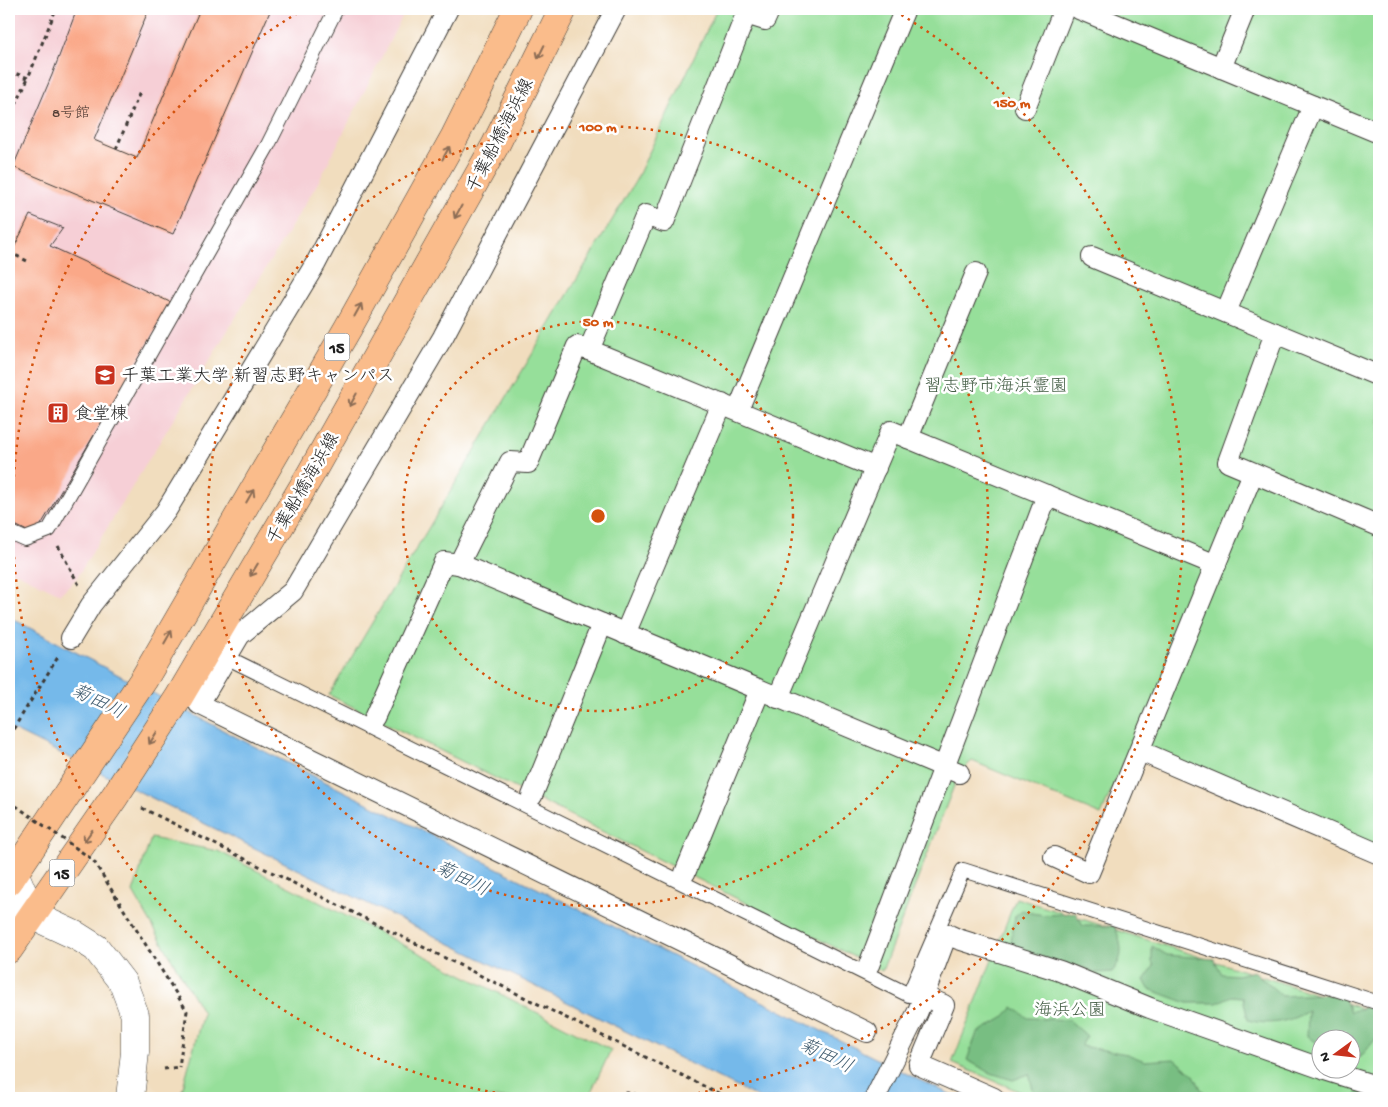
<svg xmlns="http://www.w3.org/2000/svg" width="1388" height="1107" font-family="'Gochi Hand','Klee One',sans-serif">
<rect width="100%" height="100%" fill="#fff"/>
<filter id="ink" filterUnits="userSpaceOnUse"><feTurbulence type="fractalNoise" baseFrequency=".02" numOctaves="2"/><feDisplacementMap in="SourceGraphic" scale="10" xChannelSelector="R" yChannelSelector="G"/><feConvolveMatrix kernelMatrix="1 2 1 2 8 2 1 2 1" color-interpolation-filters="sRGB"/></filter>
<filter id="wash" filterUnits="userSpaceOnUse"><feTurbulence type="fractalNoise" baseFrequency=".0096" numOctaves="4" result="noise"/><feDisplacementMap in="SourceGraphic" scale="20" xChannelSelector="R" yChannelSelector="G"/><feGaussianBlur stdDeviation="1.12" result="paint"/><feColorMatrix in="noise" values="0 0 0 0 0 0 0 0 0 0 0 0 0 0 0 0 0 1.4 0 .05"/><feComposite in="paint" operator="in"/></filter>
<g filter="url(#wash)">
<rect width="100%" height="100%" fill="#f1ddbe"/>
<path fill="#f6cfd6" d="M9,9H406L319,181L76,579L60,594L9,569Z"/>
<g fill="#96df9a" stroke="#597e5b" fill-rule="evenodd">
<path d="M717,9H1379V858L1128,751L1101,815L972,761L959,773L882,971L329,695L636,180Z"/>
<path d="M151,838L218,851L611,1050L588,1098H180L203,1013L133,892Z"/>
<path d="M1016,898L1379,1014V1098H1035L952,1063ZM1320,1040H1350V1070H1320Z"/>
</g>
<g fill="#78be82" stroke="#4a6d4f">
<path d="M1022,910C1040,917 1056,915 1075,912L1083,926H1115C1121,945 1126,955 1112,972L1096,973L1086,968L1065,965L1016,947L1011,942L1015,916Z"/>
<path d="M1152,946L1167,955L1214,959L1222,974L1237,975L1254,971L1282,996L1323,994L1344,996L1350,1012L1368,1006L1377,1028V1037L1361,1057H1351L1350,1040H1320V1046L1307,1036L1308,1011C1290,1022 1268,1026 1248,1020L1243,997L1231,996L1217,1003H1187L1149,989L1144,980L1154,966L1152,962Z"/>
<path d="M1013,1007L1028,1018L1069,1020L1087,1036L1081,1046L1127,1054L1145,1061L1175,1059L1194,1075L1201,1089L1211,1098H1033L1034,1093L1029,1074L1013,1080L991,1073L967,1060L977,1033L1003,1018Z"/>
<path d="M1361,1089L1379,1094V1098H1353Z"/>
</g>
<path fill="#74b9ea" stroke="#486a83" d="M9,617L236,737L917,1079L959,1098H759L471,954L9,728Z"/>
<g id="blocks">
<g fill="#faa888">
<path d="M77,9H149L94,140L137,158L200,9H271L173,234L13,167L52,75Z"/>
<path d="M30,215L63,228L50,246L172,303L35,535L9,522V258Z"/>
</g>
</g>
</g>
<g filter="url(#ink)">
<use href="#blocks" fill-opacity="0" stroke="#3c3934" stroke-width="1"/>
<g fill="none" stroke-linecap="round" stroke-linejoin="round">
<g stroke="#3c3934" stroke-width="16">
<g id="service">
<path d="M9,532L25,539L49,530L268,145L336,9"/>
<path d="M220,654L909,995L963,870L1379,1003"/>
</g>
</g>
<g stroke="#3c3934" stroke-width="22">
<g id="pedestrian">
<path d="M616,9L443,337L293,591L240,635L199,704L867,1032"/>
<path d="M1079,9L1379,133"/>
<path d="M1221,68L1245,9"/>
<path d="M1025,108L1064,9"/>
<path d="M1092,257L1379,376"/>
<path d="M1226,312L1313,106"/>
<path d="M1275,333L1228,462L1379,526"/>
<path d="M589,350L876,468"/>
<path d="M738,410L905,9"/>
<path d="M908,438L976,273"/>
<path d="M459,564L959,773"/>
<path d="M625,634L722,404"/>
<path d="M71,638L91,605L166,511L316,263L448,9"/>
<path d="M778,698L891,431L1216,565"/>
<path d="M374,718L444,562L459,564L510,462L528,463L577,346L589,350L646,215L664,222L746,14L765,20L770,9"/>
<path d="M1140,751L1379,854"/>
<path d="M532,796L602,624"/>
<path d="M1054,857L1089,873L1253,473"/>
<path d="M685,873L760,690"/>
<path d="M869,965L1047,495"/>
<path d="M923,996L944,1005L919,1065L994,1098"/>
<path d="M1325,1070L1379,1087"/>
<path d="M875,1098L918,1011L947,934L958,939L1060,971L1150,1008L1320,1068"/>
</g>
</g>
<g stroke="#3c3934" stroke-width="29">
<g id="tertiary">
<path d="M9,870L14,872L32,915"/>
<path d="M9,912L32,915L77,936L96,948L123,983L135,1015V1052L130,1098"/>
</g>
</g>
<g stroke="#3c3934" stroke-width="29">
<g id="primary">
<path d="M9,881L144,679L348,328L455,136L518,9"/>
<path d="M9,949L115,796L179,697L310,475L496,144L563,9"/>
</g>
</g>
<g stroke="#3c3934" stroke-width="3" stroke-dasharray="4 4" stroke-linecap="butt">
<path d="M9,71L28,78L56,9"/>
<path d="M9,119L28,78"/>
<path d="M116,149L140,92"/>
<path d="M9,252L27,261"/>
<path d="M58,546L79,585"/>
<path d="M9,736L58,657"/>
<path d="M142,808L728,1098"/>
<path d="M164,1069L179,1067"/>
<path d="M610,1098C622,1091 633,1092 645,1098"/>
</g>
<use href="#service" stroke="#fff" stroke-width="14"/>
<use href="#pedestrian" stroke="#fff" stroke-width="20"/>
<use href="#tertiary" stroke="#fff" stroke-width="28"/>
<use href="#primary" stroke="#fabc8b" stroke-width="28"/>
<path stroke="#3c3934" stroke-width="3" stroke-dasharray="4 4" stroke-linecap="butt" d="M9,801L93,860L187,1011L179,1067"/>
</g>
<defs><path id="oneway-shaft" d="M-6 0H5M1.5-3L5.5 0L1.5 3" fill="none" stroke-width="1.6" stroke-linecap="round" stroke-linejoin="round" transform="scale(1.25)"/></defs>
<g stroke="#8b6c54">
<use href="#oneway-shaft" transform="translate(541 52) rotate(116)"/>
<use href="#oneway-shaft" transform="translate(446 153) rotate(-61)"/>
<use href="#oneway-shaft" transform="translate(458 212) rotate(119)"/>
<use href="#oneway-shaft" transform="translate(358 310) rotate(-61)"/>
<use href="#oneway-shaft" transform="translate(353 400) rotate(119)"/>
<use href="#oneway-shaft" transform="translate(250 496) rotate(-60)"/>
<use href="#oneway-shaft" transform="translate(254 570) rotate(121)"/>
<use href="#oneway-shaft" transform="translate(168 637) rotate(-60)"/>
<use href="#oneway-shaft" transform="translate(153 738) rotate(122)"/>
<use href="#oneway-shaft" transform="translate(88 836) rotate(125)"/>
</g>
</g>
<g fill="none" stroke="#d4530e" stroke-width="2.5" stroke-dasharray="2.5 5">
<circle cx="598" cy="516" r="195"/>
<circle cx="598" cy="516" r="390"/>
<path d="M532 1098A586 586 0 0 1 301 11M895 11A586 586 0 0 1 664 1098"/>
</g>
<defs>
<g id="university-square" transform="scale(1.125)"><rect x="-9" y="-9" width="18" height="18" rx="4" fill="#c8321e" stroke="#fff"/><path d="M0-5L7-2L0 1L-7-2ZM-4 1L0 2.5L4 1V4Q0 6-4 4Z" fill="#fff"/></g>
<g id="building-square" transform="scale(1.125)"><rect x="-9" y="-9" width="18" height="18" rx="4" fill="#c8321e" stroke="#fff"/><path d="M-4-6H4V6H1V3H-1V6H-4ZM-2.5-4.3h1.7v1.8h-1.7ZM.8-4.3h1.7v1.8H.8ZM-2.5-1h1.7V.8h-1.7ZM.8-1h1.7V.8H.8Z" fill="#fff"/></g>
</defs>
<g fill-rule="evenodd">
<use href="#university-square" x="105" y="375"/>
<use href="#building-square" x="58" y="413"/>
</g>
<g text-anchor="middle" stroke-width="5" stroke-linejoin="round" paint-order="stroke">
<g font-size="15" fill="#543f37">
<text x="71" y="117">8号館</text>
</g>
<g fill="#fff" stroke="#606060" stroke-width="1">
<rect x="324.5" y="333.5" width="25" height="27" rx="4"/>
<rect x="49.5" y="859.5" width="25" height="27" rx="4"/>
</g>
<g font-size="16" font-weight="bold" fill="#1c1c1c">
<text x="337" y="353">15</text>
<text x="62" y="879">15</text>
</g>
<g font-size="18" fill="#1c1c1c" stroke="#fff">
<text transform="translate(499 135) rotate(-63)" y="6">千葉船橋海浜線</text>
<text transform="translate(302 488) rotate(-60)" y="6">千葉船橋海浜線</text>
</g>
<g font-size="18" fill="#1c1c1c" stroke="#fff" text-anchor="start">
<text x="121" y="381">千葉工業大学 新習志野キャンパス</text>
<text x="74" y="419">食堂棟</text>
</g>
<g font-size="18" fill="#476048" stroke="#fff">
<text x="996" y="391">習志野市海浜霊園</text>
<text x="1070" y="1015">海浜公園</text>
</g>
<g font-size="19" font-style="italic" fill="#3f5b6e" stroke="#fff">
<text transform="translate(99 700) rotate(26)" y="7">菊田川</text>
<text transform="translate(463 877) rotate(26)" y="7">菊田川</text>
<text transform="translate(827 1054) rotate(26)" y="7">菊田川</text>
</g>
</g>
<circle cx="598" cy="516" r="8" fill="#d4530e" stroke="#fff" stroke-width="2.5"/>
<g font-size="15" text-anchor="middle" font-weight="bold" fill="#d4530e" stroke="#fff" stroke-width="5" stroke-linejoin="round" paint-order="stroke">
<text x="1012" y="107">150 m</text>
<text x="598" y="131">100 m</text>
<text x="598" y="326">50 m</text>
</g>
<rect width="1388" height="1107" fill="none" stroke="#fff" stroke-width="30"/>
<g transform="translate(1336 1054) rotate(255)"><circle r="24" fill="#ffffff" stroke="#a4a4a4"/>
<path d="M0-4L9 19L0 12L-9 19Z" fill="#c8321e"/>
<text y="-8" font-size="14" font-weight="bold" text-anchor="middle" fill="#1c1c1c">N</text>
</g>
</svg>
